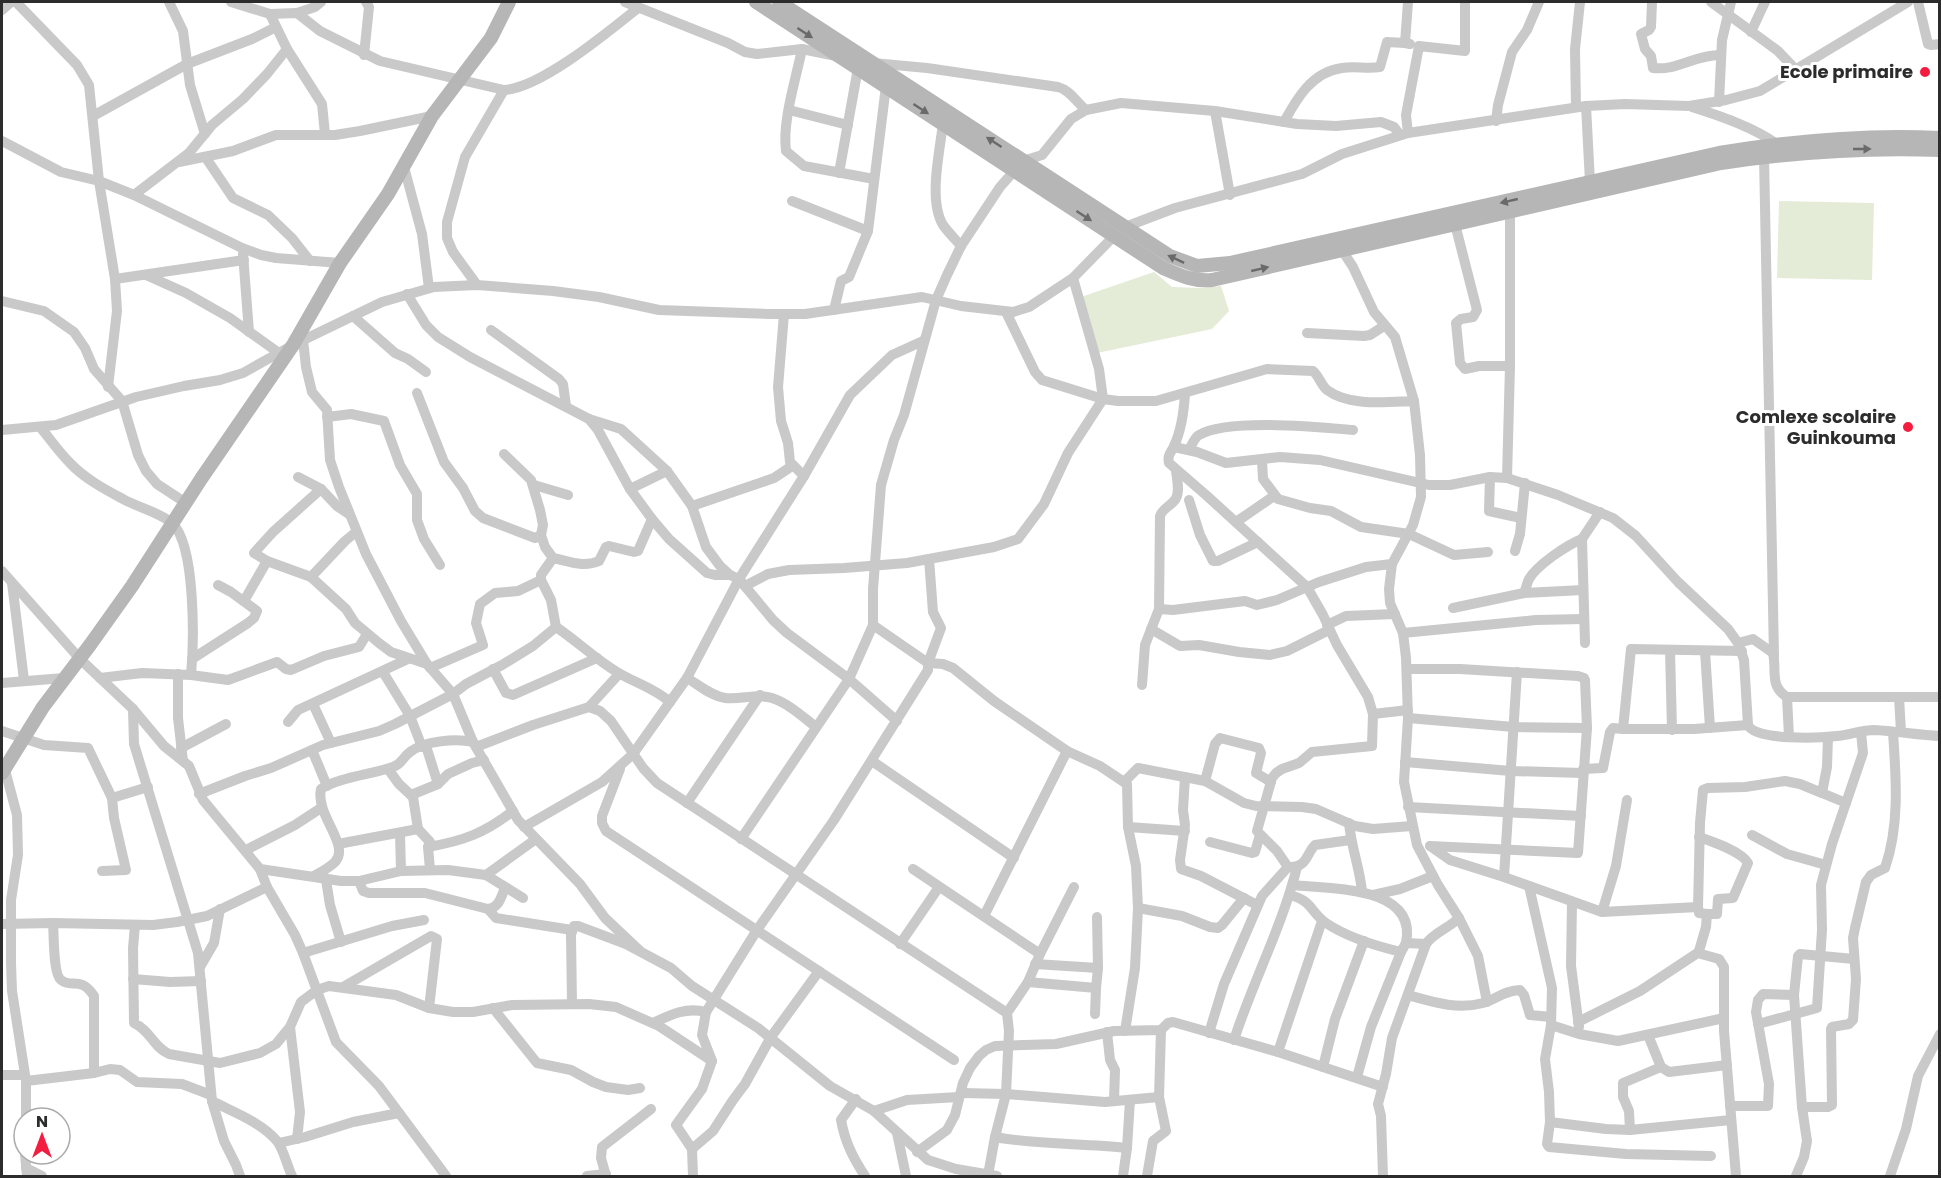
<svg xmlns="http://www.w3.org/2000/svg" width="1941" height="1178" font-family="Poppins,sans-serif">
<rect width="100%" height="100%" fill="#fff"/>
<g fill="#e4ebd7">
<path d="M1779,201L1874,203L1872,280L1777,278Z"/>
<path d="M1154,272L1172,287L1198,288L1221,286L1229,311L1212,329L1097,353L1081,297Z"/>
</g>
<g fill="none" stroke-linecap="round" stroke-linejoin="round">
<g stroke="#c9c9c9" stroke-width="10">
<path d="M16,2L77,65L89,85L99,181L115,279"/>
<path d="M169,2L183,31L190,85L205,134"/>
<path d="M231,2L270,14L297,13L320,31L380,61L504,90C541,88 608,32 638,8"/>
<path d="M625,2L728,43L745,52L757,54L802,49L836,56"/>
<path d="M1408,2L1405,43L1410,44"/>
<path d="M1652,2L1651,27L1649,30L1641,34L1645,49L1651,56L1653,68C1677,71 1694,55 1720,55"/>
<path d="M1711,2L1778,51L1795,69"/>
<path d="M1918,2L1928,44L1931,45L1940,44"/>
<path d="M2,10L11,2"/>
<path d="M297,13L315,7L321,2"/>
<path d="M1751,32L1765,2"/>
<path d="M287,49L322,104L325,134"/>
<path d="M802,49C796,79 782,121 786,151L804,166L874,179"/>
<path d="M364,55L369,7L366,2"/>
<path d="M873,63L927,68L1058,87C1070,90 1076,102 1086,110L1121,103L1215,111L1297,124L1336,126L1381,122L1394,127L1400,135"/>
<path d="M1719,102L1722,40L1731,2"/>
<path d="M1586,106L1590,182"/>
<path d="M1576,107L1575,49L1580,2"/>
<path d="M1692,107C1722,117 1751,126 1777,144"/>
<path d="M789,110L848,125"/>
<path d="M1215,111L1230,195"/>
<path d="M93,116L187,64L252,39L276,27"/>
<path d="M1496,121L1498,105L1512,52L1527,30L1539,2"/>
<path d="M1284,122C1297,98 1312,72 1342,68C1354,66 1368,69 1380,67L1387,42L1405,43"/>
<path d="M943,123C940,151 928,200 943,225C948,232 955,239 961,246"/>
<path d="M1408,133L1406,115L1419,46L1465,51V2"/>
<path d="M2,141L61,172L99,181L134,195L242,248L261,255L276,258L340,263"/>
<path d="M1764,156L1774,656"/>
<path d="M206,158L233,198L268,215L292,238L310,261"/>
<path d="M179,162L233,151L276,135H335L360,131L432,116"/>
<path d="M404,167L422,234L429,288"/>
<path d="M839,173L858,68"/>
<path d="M134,195L189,153L212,125L243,99L267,74L287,49L270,14"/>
<path d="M792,201L868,231L849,277L841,281L834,310"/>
<path d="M1455,224L1477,310L1473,317L1461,319L1456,323L1460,363L1465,369L1479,366H1510"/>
<path d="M1125,227L1175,208L1302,174L1342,154L1408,133L1586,106L1625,104L1689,106L1726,100L1760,91L1908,2"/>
<path d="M868,231L886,86"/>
<path d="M1342,250L1353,267L1374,312L1395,337L1414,401L1420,455L1421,497L1413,525L1392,564L1389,589L1390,603L1403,633L1406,658L1408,718L1404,782L1417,845L1438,885L1459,918C1449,928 1433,933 1426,944L1392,1038L1386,1074L1378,1104L1381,1116L1383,1176"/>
<path d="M243,254L249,332"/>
<path d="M146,275L186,293L230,318L279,353"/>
<path d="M477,285L453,252L447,238V222L465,157L504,90"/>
<path d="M407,294L426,325L438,337L470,357L589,419L598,430L630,489L652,519L669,539L707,573L715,575H730"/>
<path d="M2,301L44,311L74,332L85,348L94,369L122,401L138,455L146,471L157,484L186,503"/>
<path d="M1006,312L1035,372L1042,380L1103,399L1118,401H1156L1267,369L1313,371C1319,376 1321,385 1327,390C1350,407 1387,402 1414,401"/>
<path d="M353,316L395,353L408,359L426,372"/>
<path d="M491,330L559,379L563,384L566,406"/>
<path d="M1307,333L1364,336L1370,335L1384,326"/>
<path d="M303,340L306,367L312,392L327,410L330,460L339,487L366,554L401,621L427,664L453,694L473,742L518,820L580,884L605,918L640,951"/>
<path d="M108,387L117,311L115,279L244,260"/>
<path d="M417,393L444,462L463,488L475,511L483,518L535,538L541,535"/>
<path d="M1185,393C1184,411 1182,429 1174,446C1171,453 1167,455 1169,463L1206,495L1307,587L1323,615L1337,645L1368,697L1373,714L1372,746L1312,752L1299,763L1282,769L1276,773L1272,778L1257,831L1277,851L1288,867L1262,896L1224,984L1209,1033"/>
<path d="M327,417L351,414L384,421L400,465L417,494V520L424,539L440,565"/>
<path d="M589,419L621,429L667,471L692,506L774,478L792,466"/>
<path d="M41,428C50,439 59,452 70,463C84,478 104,489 123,499C137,507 159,512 172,523C196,545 194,643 191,675"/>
<path d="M2,430L56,425L136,397L184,386L220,380L243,373L293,345L382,302L434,287L477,285L553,291L599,297L659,310L769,314H805L922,297L961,306L1013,312L1029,307L1073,278L1114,236"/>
<path d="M1174,447L1197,452L1226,463L1280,457L1320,460L1429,485H1450L1490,477L1507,478L1558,495L1613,518L1636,536L1678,582L1728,629L1738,643L1744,660L1748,725C1755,741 1820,738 1837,736C1849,735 1862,730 1874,730C1896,731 1918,735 1940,736"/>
<path d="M1189,450C1192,445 1194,438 1199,435C1227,418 1319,427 1353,430"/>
<path d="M1262,461L1263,479L1278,499L1310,508L1331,511L1361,527L1409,534L1454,555L1488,552"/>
<path d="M804,476L850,395L892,355L923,341"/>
<path d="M298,477L321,489L337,506L349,514"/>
<path d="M1490,477L1489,511L1521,518"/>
<path d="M1507,478L1510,366V212"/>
<path d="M534,485L568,495"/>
<path d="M321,489L273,532L254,553L267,561L311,577L346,609L355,623L379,643L391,652L427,664"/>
<path d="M630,489L667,471"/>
<path d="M1189,500L1200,535L1213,561H1218L1258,542"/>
<path d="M692,506L706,547L720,566L730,575L739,579L773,620L787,633L849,679L897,721"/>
<path d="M1236,522L1274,496"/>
<path d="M1515,551L1520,534L1525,483"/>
<path d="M553,558C569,561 583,568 599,561L606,547L609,546L634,552L638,551L652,519"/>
<path d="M2,571L80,659L133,709L164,746L189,766L203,800L260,869L341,881H359L401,871L448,870L486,875L523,898"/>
<path d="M311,577L345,541L356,532"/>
<path d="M541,580L551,600L556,627C577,641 595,659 617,672C635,683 654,688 670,702"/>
<path d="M12,583L24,680"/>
<path d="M745,586L768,574L789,570L844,568L907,563L994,547L1018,539L1044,504L1068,453L1103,399L1099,369L1073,278"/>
<path d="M1524,593C1526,589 1527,583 1529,579C1537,565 1567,545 1582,539"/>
<path d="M244,601L267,561"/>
<path d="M1453,608L1524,593L1583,590"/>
<path d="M1159,609L1173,610L1245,601L1257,605L1277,600L1319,582L1366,567L1392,564"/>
<path d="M873,625L928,663L943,664L953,668L994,701L1067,751L1100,766L1127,784L1128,827L1136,866L1138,908L1135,968L1125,1031"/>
<path d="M1327,625L1346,616L1395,614"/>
<path d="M1151,629L1180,646L1199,645L1239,652L1270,655L1287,651L1329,630"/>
<path d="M1403,633L1536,620L1584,619"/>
<path d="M1585,643L1582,539L1600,512"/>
<path d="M1738,643L1753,639L1773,653C1777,670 1769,686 1787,697L1789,737"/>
<path d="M1670,650L1672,730"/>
<path d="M1705,651L1710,728"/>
<path d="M1742,651L1631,649L1623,729H1694L1748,725"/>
<path d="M192,659L248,623L254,618L257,611L231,592L218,585"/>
<path d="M430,668L483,645L476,623L480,604L495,593L518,591L541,580V575L553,558L545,547L541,535L543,525L540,510L531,480L504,454"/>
<path d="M493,669L506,693L513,695L597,658"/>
<path d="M1407,669H1460L1578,676L1584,678L1585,680L1587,728L1578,853L1430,846"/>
<path d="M383,672L410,716L422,747"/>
<path d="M178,674V718L183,761"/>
<path d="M100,678L142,673L191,675L228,680L277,662L286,669L291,670L324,656L359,647L367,634"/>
<path d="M687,678C699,685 711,696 725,698C741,700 756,693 772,698C788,703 803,717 816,727"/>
<path d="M2,683L64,678"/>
<path d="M1142,685L1145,645L1159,609L1160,516C1163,508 1169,507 1174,501C1181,494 1177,480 1176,471"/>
<path d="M1787,697H1940"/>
<path d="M1899,697L1901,732"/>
<path d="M313,704L331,743"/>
<path d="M589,707L619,674"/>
<path d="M133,709L134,744L198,953L212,1101L224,1141L236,1165L240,1176"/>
<path d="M1373,714L1408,710"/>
<path d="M1408,718L1514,727L1587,728"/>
<path d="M288,722L298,710L408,659"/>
<path d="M2,731L44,745L88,748L112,798L114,818L126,870L102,871"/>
<path d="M1828,737L1827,767L1822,793L1846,803"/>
<path d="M426,746L438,784"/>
<path d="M476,747L533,725L589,707L600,711L611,721L643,768L657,783L1007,1013"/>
<path d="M181,748L226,724"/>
<path d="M312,750L327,786"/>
<path d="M872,761L1014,858"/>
<path d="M1405,762L1511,771L1582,773"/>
<path d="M4,766L17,815L18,855L11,900V963L12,991L26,1081V1118"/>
<path d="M388,769L399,784L413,797L418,829L430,842L428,847L430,869"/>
<path d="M620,769L602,816V823L606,831L954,1060"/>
<path d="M1583,769L1603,768L1610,732L1613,728L1623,729"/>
<path d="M1185,777L1183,810L1185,825L1180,860L1181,869L1201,876L1257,905"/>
<path d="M1205,781L1215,744L1220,738L1259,748L1261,753L1256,773L1271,782"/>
<path d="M1124,782L1138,768L1205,781L1244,803L1256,806L1302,807L1316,809L1355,826L1373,829L1412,826"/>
<path d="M199,794L245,776L271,768L323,745L379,731L395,724L453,694L466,684L502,665L533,646L556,627"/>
<path d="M411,795L438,784L448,774L472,763L484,760"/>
<path d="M112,798L148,787"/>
<path d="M687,803L760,695"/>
<path d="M1408,807L1581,816"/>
<path d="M1349,823C1351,847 1360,868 1362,892"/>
<path d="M524,827L602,782L633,754L687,678L739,579L804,476L790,462L788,443L781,421L778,387L784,314"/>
<path d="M1128,827L1185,831"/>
<path d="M400,833L401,871"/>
<path d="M1752,835L1787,854L1826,865"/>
<path d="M1699,837C1713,842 1741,851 1748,863L1733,898L1718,899L1717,914H1707"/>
<path d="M741,839L849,679L873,625V589L881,485L894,440L904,415L936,300L947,275L961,246L1000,187L1023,161L1042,155L1071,119L1086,110"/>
<path d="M1210,842L1252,853L1255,852L1260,835"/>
<path d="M338,844L418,829"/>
<path d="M1430,846L1450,860L1504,877L1602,912L1698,907"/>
<path d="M428,847C463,841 485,833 513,811"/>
<path d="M246,850L295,825L321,808"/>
<path d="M1291,867C1307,867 1306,854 1315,845L1350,840"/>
<path d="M260,869L267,887L295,935L303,953L336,1042L379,1086L446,1176"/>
<path d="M913,869L1040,954"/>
<path d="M486,875L536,839"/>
<path d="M314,876C321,872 329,868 335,862C351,845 315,815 321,789C337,778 373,774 393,767C402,764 402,758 410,752C424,741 456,738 473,742"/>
<path d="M1504,877L1517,672"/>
<path d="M326,880L330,905L341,942"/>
<path d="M359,881L363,891L369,893H425L488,909C499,908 501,897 505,888"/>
<path d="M1293,885C1329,889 1418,885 1406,943"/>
<path d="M1529,886L1552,988L1551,1025L1545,1059L1549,1092L1550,1122L1606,1129L1630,1130L1731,1120"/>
<path d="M1290,895C1313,901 1310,912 1326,923C1348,938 1376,946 1401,952L1406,943L1426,944"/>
<path d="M1373,895L1400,889L1433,876"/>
<path d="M1572,902L1571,966L1579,1027"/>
<path d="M1138,908L1182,916L1210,927L1218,928L1222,925L1244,898"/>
<path d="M488,909L496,918L572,930"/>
<path d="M1602,912L1616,866L1627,800"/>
<path d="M984,916L1067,751"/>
<path d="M1459,918L1478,956L1487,1002"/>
<path d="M53,923C54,934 53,974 61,980C72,989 80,975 94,996V1073"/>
<path d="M2,924L53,923L153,925L177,922L207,916L267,887"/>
<path d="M135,925L133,948L134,1023C151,1031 153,1047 169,1054L220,1063L260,1053L276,1044L290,1027L301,1002L317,990L329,986L396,995L429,1008L453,1012H473L512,1005L589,1004L616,1007L659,1026L712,1061"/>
<path d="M900,944L939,887"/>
<path d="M303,953L392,926L424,920"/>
<path d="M1035,964L1098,968"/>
<path d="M200,967L214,943L220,909"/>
<path d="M133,979L170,982L201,981"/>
<path d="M1028,982L1096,988L1095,1014"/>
<path d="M343,987L431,936L437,939L429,1008"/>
<path d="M1096,988L1098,968L1097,917"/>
<path d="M1408,995C1433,1002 1457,1010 1483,1003C1496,999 1506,990 1520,990L1524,995L1530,1015L1551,1017"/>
<path d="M572,1004L571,935L574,926H578L626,944L671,968L692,986L758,1028L830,1086L874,1111L928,1160L956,1169L997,1176"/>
<path d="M493,1008L537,1063L571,1070L593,1082L606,1087L628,1090L640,1088"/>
<path d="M1578,1022L1640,991L1699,952"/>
<path d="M653,1023C672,1014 686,1007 706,1012"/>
<path d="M1758,1024L1817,1008L1822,930L1821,885L1832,844L1863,753L1861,732"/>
<path d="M1551,1025L1579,1034L1618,1041L1724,1018"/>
<path d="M290,1027L300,1112L297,1139"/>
<path d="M1107,1032L1110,1060L1115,1070L1114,1101"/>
<path d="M1648,1035L1661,1067L1669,1072L1727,1065"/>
<path d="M1234,1040C1253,981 1282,927 1297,867"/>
<path d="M1278,1052L1322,921"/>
<path d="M1323,1067L1335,1019L1364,941"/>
<path d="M2,1075H23"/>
<path d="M1357,1077L1371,1027L1401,952"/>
<path d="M26,1081L94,1073L110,1069L120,1070L137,1082L182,1084L211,1095"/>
<path d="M961,1093L1006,1094L1105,1102L1159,1097L1161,1030"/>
<path d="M856,1099L841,1120C845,1142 853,1158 865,1176"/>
<path d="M212,1101C233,1112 261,1122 277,1141C284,1150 287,1166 292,1176"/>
<path d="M1730,1106H1768L1769,1084L1756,1012L1758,1000L1763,994L1794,995"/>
<path d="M1802,1107H1828L1832,1105L1831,1029L1832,1027L1849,1024L1853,1020L1856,979L1853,938L1855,928L1866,882L1871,875L1885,868C1900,825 1896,777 1893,732"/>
<path d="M874,1111L907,1100L959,1097"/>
<path d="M1550,1122L1547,1144L1549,1147L1626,1154L1711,1156"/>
<path d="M1630,1130L1629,1111L1623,1097V1083L1661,1067"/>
<path d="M897,1133L906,1176"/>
<path d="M995,1137C1038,1145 1083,1143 1127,1148L1123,1176"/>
<path d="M279,1143L305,1137L353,1122L399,1113"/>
<path d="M1127,1148L1130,1100"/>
<path d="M692,1149L713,1131L733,1100L745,1084L771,1037L819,971"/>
<path d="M917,1152L947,1130L955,1115L963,1083L970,1068L979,1056L986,1050L995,1046L1056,1044L1114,1031L1161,1030L1168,1023L1173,1022L1278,1052L1383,1087"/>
<path d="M25,1154L27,1176"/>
<path d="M26,1168L42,1176"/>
<path d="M988,1175L995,1137L1006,1094L1009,1031L1007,1013L1028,982L1040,954L1074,887"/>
<path d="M587,1176L606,1174"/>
<path d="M606,1176L601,1158L602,1147L651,1109"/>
<path d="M693,1176L692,1149L676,1125L702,1089L712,1061L702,1035L706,1012L757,930L834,820L928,670V663L941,628L933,612L929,559"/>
<path d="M1147,1176L1153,1141L1166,1131L1159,1097"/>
<path d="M1736,1176L1724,1031V967L1719,959L1701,954L1699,951L1706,927L1707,914L1699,913L1698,907L1700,823L1703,790L1708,788L1745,787L1785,781L1800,784L1822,793"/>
<path d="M1796,1176L1804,1157L1807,1141L1802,1107L1794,995L1798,956L1800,954L1854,959"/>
<path d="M1890,1176L1906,1129L1918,1076L1940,1034"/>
</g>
<g stroke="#b6b6b6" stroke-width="14">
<path d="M756,2L1163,268C1179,275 1194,282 1212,280L1721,163C1795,152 1864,147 1940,150"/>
<path d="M779,2L1170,256L1197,266L1230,263L1719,153C1792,141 1865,134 1940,138"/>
<path d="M2,773L43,707L90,645L132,586L201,479L293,345L340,263L388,194L432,116L491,38L509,2"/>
</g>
</g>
<defs><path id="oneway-solid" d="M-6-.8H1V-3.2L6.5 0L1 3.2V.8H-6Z" transform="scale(1.5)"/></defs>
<g fill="#6a6a6a">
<use href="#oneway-solid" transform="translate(805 33) rotate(33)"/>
<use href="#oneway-solid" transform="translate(921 109) rotate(33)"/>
<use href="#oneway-solid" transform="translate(994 142) rotate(-147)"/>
<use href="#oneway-solid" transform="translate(1862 149)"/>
<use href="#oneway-solid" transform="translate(1509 201) rotate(167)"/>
<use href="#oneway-solid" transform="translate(1084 216) rotate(33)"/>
<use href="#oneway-solid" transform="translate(1176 259) rotate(-155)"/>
<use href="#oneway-solid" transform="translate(1260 269) rotate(-13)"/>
</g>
<g fill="#f41d40" stroke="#fff" stroke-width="2">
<circle cx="1925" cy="72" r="6"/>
<circle cx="1908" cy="427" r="6"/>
</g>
<g text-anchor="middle" stroke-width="6" stroke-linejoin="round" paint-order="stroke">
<g font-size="18" font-weight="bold" fill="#2c2c2c" stroke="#fff" text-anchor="end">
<text x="1913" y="78">Ecole primaire</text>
<text x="1896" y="423">Comlexe scolaire<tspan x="1896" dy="21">Guinkouma</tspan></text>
</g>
</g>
<rect width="1941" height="1178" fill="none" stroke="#2c2c2c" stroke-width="6"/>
<g transform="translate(42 1136)"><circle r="28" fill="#ffffff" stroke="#ababab" stroke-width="1.5"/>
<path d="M0-4.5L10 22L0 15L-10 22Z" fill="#f41d40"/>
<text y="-9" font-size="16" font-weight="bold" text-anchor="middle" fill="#2c2c2c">N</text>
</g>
</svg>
